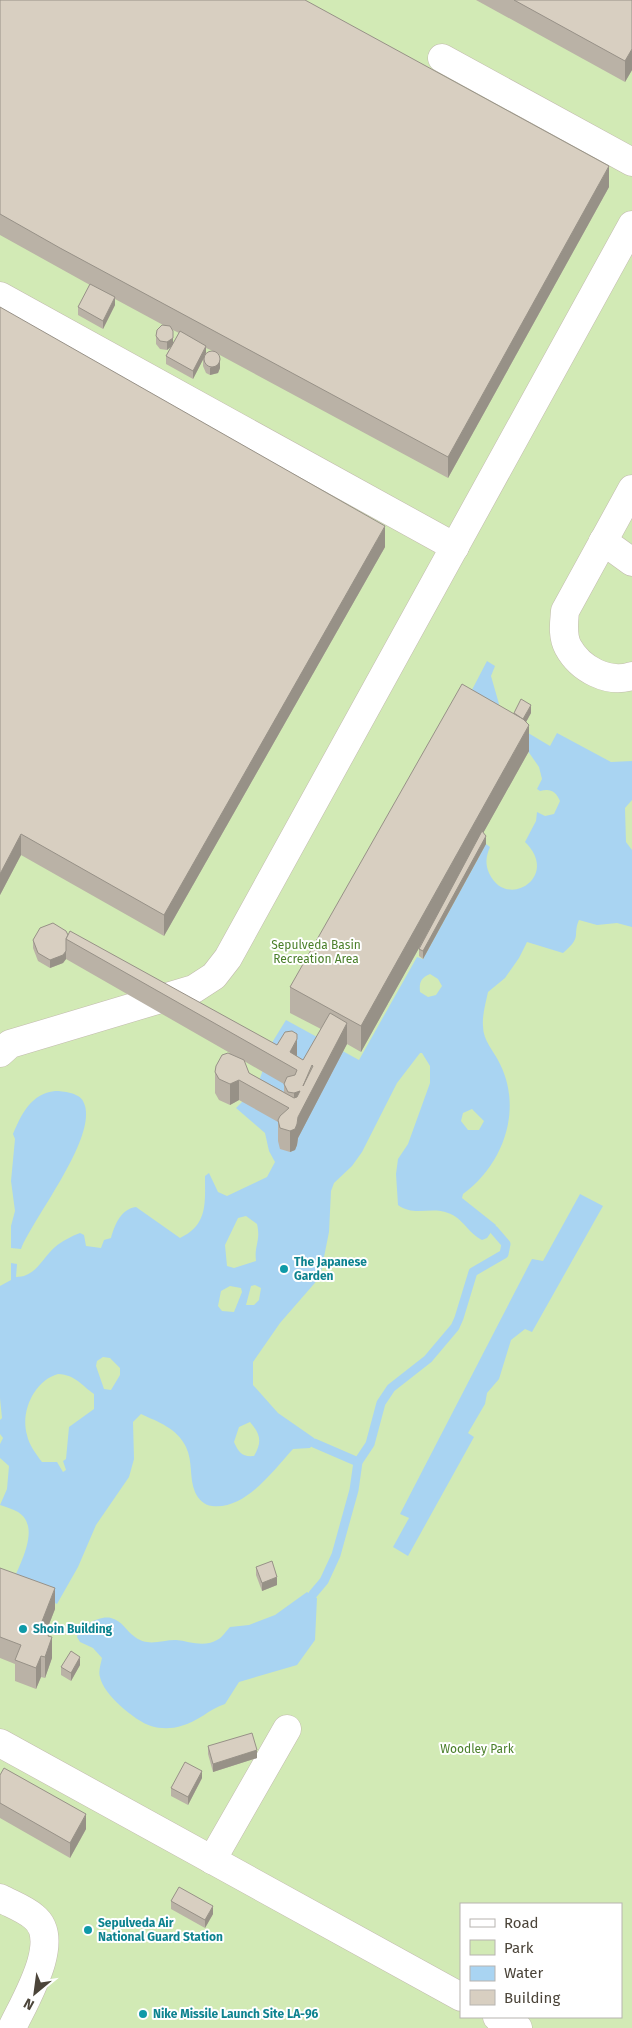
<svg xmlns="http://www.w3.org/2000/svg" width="632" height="2028" font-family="'Fira Sans',sans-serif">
<rect width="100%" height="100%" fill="#f6f3ec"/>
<path fill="#d2eab5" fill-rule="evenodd" d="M0,0H632V2028H0ZM461,1904H621V2017H461Z"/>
<g fill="#a9d4f2" fill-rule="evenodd">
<path d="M487,661L495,666L491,676L503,718L550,746L557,733L611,762L632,761V800L625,808L626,842L632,850V927L617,923L597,925L579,920C572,936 583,936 563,953L527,942L519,958L505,978L488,992C486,1002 482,1015 483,1026C483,1041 494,1051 500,1064C523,1110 503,1165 463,1194L462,1198L496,1225L487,1238L482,1240C468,1233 463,1218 448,1213C431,1206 414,1217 398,1205L396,1174L398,1159L408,1144L430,1083V1066L422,1053H420L397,1083L362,1152L352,1166L334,1183L331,1191L329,1232L320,1277L280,1323L253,1362V1385L278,1413L314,1438V1443L310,1448L293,1449C272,1472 245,1510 212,1506C204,1505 198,1499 195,1492C189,1478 193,1461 186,1447C177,1428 158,1422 141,1414L133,1422L134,1459L129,1477L96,1525L78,1567L57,1604L12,1584C19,1565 42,1527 18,1512C13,1509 6,1507 0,1505L7,1489L9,1466L0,1458V1444L3,1438L0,1434V1420L2,1418L0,1398V1286L11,1280V1263L17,1264L16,1277C36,1277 42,1258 55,1247C62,1241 72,1236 80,1233L84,1235L86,1246L101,1248L104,1240L111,1238C115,1224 121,1209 136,1207L180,1238C208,1225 205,1203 205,1176L209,1173L218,1192L227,1196L267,1177L275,1162L269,1151L265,1133L236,1108L257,1087L273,1041L286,1020L359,1060L417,957L423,959L486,844L490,847C486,856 485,864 489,873C506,911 561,877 525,842L536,821L537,812L545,816L554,814L560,801C556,791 550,788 540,791L537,789L542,779L539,767L523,744L462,709ZM430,974L438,979L442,986L436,995L428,997L420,992C419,982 421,978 430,974ZM472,1109L484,1121L479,1130H468L461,1121L463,1113ZM246,1216L257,1224C261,1241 254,1245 256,1261L234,1268L227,1266L225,1245L238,1218ZM255,1285L261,1288L259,1300L254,1305H246L251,1286ZM230,1286L241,1288L242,1292L234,1312L222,1311L218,1306L221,1291ZM103,1357L110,1358L120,1368V1375L111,1390L104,1389L96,1366L97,1361ZM58,1374C76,1375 81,1385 94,1394V1409L69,1427L66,1459L63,1461L66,1470L63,1472L57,1462H42C36,1454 29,1445 27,1435C20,1411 35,1380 58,1374ZM250,1422C261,1435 262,1442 254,1456C242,1457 239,1453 234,1442L239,1427Z"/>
<path d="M55,1091C63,1091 79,1093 83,1101C101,1133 35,1215 21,1249L11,1248V1226L15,1211L11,1181L15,1139L13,1134C22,1113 31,1094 55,1091Z"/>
<path d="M580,1194L603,1206L532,1332L525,1329L511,1340L499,1379L487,1393L485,1404L468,1433L474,1437L408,1556L393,1547L409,1518L400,1514L532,1259L543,1261Z"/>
<path d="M307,1592L317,1598L315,1640L297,1665L239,1682L225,1704C209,1709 198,1722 181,1726C172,1729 160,1729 151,1726C135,1721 103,1694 100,1677C98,1672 101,1663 102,1658L93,1648L80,1642L77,1637C80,1626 100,1615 111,1618C123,1621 126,1631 135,1637C148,1647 161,1640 176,1640C189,1641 203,1648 217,1640C222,1638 226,1631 230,1627L249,1625L275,1615Z"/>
</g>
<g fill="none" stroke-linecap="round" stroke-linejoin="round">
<g stroke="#a9d4f2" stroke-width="9">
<path d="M314,1443L358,1462"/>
<path d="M313,1594L324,1581L336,1555L354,1490L358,1462L370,1444L381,1403L391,1388L428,1359L455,1327L459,1318L473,1272L504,1254L506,1244L494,1230"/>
</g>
<g stroke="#c2bbae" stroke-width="29">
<g id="minor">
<path d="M442,58L632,162"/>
<path d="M0,296L455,547"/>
<path d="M632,489L565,611C564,623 562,636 568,647C580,669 608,684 632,676"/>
<path d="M603,541L632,562"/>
<path d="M0,1053L10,1044L194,989L214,976L228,958L632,225"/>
<path d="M0,1743L461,1997"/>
<path d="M212,1860L287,1729"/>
<path d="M0,1898C11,1904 25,1909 34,1917C63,1940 24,2002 12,2028"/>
<path d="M497,2017L518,2028"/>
</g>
</g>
<use href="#minor" stroke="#fff" stroke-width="28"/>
</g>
<g fill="#bab2a6" fill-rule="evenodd">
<path d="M0,0L609,187L448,478L218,354L220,368L218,373L210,375L206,373L203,366V359L193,379L166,364V356L171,347L167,350L160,349L156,344V336L165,326L115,299V305L103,329L78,315V307L90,285L0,235ZM171,329L179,333L173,343V331ZM206,348L213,351L206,353Z"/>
<path d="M476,0H632V70L625,82Z"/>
<path d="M0,307L385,547L164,936L21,855L0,895Z"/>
<path d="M514,713H531L526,722L529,751L483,833L486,844L423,959L419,956V949L420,946L361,1052L347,1044L298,1138L297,1145L295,1150L290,1152L280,1149L278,1141V1122L239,1100L230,1105L219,1100L215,1093V1072L230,1053L66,959L63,963L50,968L38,961L33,948V940L68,935L303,1060L321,1029L290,1013V987ZM244,1061L284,1084V1092L249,1073Z"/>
<path d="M256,1567L277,1585L262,1591L256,1575Z"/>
<path d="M0,1568L55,1609L46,1632L49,1636L52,1658L45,1678L41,1677L36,1689L15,1681V1664L0,1658Z"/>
<path d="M80,1665L71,1681L61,1675V1667Z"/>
<path d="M208,1746L257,1758L213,1772L208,1754Z"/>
<path d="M0,1775L86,1829L70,1858L0,1818Z"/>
<path d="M202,1778L188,1805L171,1796V1788Z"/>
<path d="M171,1901L213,1914L205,1928L171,1909Z"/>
</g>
<g fill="#979187">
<path d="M632,49V70L625,82V61Z"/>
<path d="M609,166V187L448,478V457Z"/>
<path d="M115,297V305L103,329V321Z"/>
<path d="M173,338V345L167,350V342Z"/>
<path d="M206,346V354L193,379V371Z"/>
<path d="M220,360V368L218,373L210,375V368Z"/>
<path d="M385,526V547L164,936V915Z"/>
<path d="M531,705V713L516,740V732Z"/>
<path d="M529,725V751L361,1052V1026Z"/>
<path d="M21,834V855L0,895V874Z"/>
<path d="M486,836V844L423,959V951Z"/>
<path d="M66,951V959L63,963L50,968V960Z"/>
<path d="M347,1023V1044L298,1138L297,1145L295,1150L290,1152V1131L298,1117Z"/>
<path d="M297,1039V1060L290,1052Z"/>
<path d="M239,1080V1100L230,1105V1084Z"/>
<path d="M300,1091L294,1114V1093Z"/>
<path d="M277,1577V1585L262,1591V1583Z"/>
<path d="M55,1588V1609L39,1650V1629Z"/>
<path d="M49,1633V1645L52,1637V1658L45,1678V1657Z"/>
<path d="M41,1656V1677L36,1689V1668Z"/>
<path d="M80,1657V1665L71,1681V1673Z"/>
<path d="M257,1750V1758L213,1772V1764Z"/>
<path d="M202,1771V1778L188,1805V1797Z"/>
<path d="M86,1814V1829L70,1858V1843Z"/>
<path d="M213,1906V1914L205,1928V1920Z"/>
</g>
<g fill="#d8cfc1" stroke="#979187" fill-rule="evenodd">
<path d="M0,0H305L609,166L448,457L60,248L0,214Z"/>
<path d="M514,0H632V49L625,61Z"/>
<path d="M90,284L115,297L103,321L78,307Z"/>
<path d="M0,307L385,526L164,915L21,834L0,874Z"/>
<path d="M162,325L170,326L173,331V338L167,342L160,341L156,336L157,330Z"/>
<path d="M180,331L206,346L193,371L166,356Z"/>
<circle cx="212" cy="359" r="8"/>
<path d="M462,684L523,719L529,725L361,1026L290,987Z"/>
<path d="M521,699L531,705L523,719L514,713Z"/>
<path d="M482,831L486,836L423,951L419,949Z"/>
<path d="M53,923L66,931L68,935L66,939V951L63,955L50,960L38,953L33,940L40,928Z"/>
<path d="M70,931L277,1045L285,1032L292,1031L297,1034V1039L290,1052L303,1060L330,1013L347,1023L298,1117L297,1124L295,1129L290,1131L280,1128L278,1120L280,1116L289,1108L239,1080L230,1084L219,1079L215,1072L216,1066L222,1055L228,1053L244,1060L249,1073L294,1098L297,1097L300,1091L294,1093L288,1092L284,1084L287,1077L295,1075L297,1070L66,939ZM312,1065L313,1066L303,1086Z"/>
<path d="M272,1561L277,1577L262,1583L256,1567Z"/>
<path d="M0,1568L55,1588L39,1629L49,1633L48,1636L52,1637L45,1657L41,1656L36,1668L15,1660L21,1645L0,1637Z"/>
<path d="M71,1651L80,1657L71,1673L61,1667Z"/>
<path d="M252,1733L257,1750L213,1764L208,1746Z"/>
<path d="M185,1762L202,1771L188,1797L171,1788Z"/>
<path d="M4,1768L86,1814L70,1843L0,1803V1775Z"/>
<path d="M179,1887L213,1906L205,1920L171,1901Z"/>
</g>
<g fill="#0f9aa8" stroke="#fff" stroke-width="2">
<circle cx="284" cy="1269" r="5"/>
<circle cx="23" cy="1629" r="5"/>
<circle cx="88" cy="1930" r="5"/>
<circle cx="143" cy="2014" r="5"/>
</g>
<g text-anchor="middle" stroke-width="4" stroke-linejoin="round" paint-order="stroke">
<g font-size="12" fill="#4a7f2a" stroke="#fff">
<text x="316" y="949">Sepulveda Basin<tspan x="316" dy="14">Recreation Area</tspan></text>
<text x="477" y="1753">Woodley Park</text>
</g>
<g font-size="12" font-weight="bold" fill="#0d838f" stroke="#fff" text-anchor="start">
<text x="294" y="1266">The Japanese<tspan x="294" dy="14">Garden</tspan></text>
<text x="33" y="1633">Shoin Building</text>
<text x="98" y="1927">Sepulveda Air<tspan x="98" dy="14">National Guard Station</tspan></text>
<text x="153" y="2018">Nike Missile Launch Site LA-96</text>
</g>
</g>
<rect x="460" y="1903" width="162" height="115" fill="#ffffff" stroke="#b7b4b0"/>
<rect x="470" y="1919" width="25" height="8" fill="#ffffff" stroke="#b7b4b0"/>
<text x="504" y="1928" font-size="15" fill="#4b4439">Road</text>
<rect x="470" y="1940" width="25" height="15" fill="#d2eab5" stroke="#b7b4b0"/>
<text x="504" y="1953" font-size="15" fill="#4b4439">Park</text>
<rect x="470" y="1966" width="25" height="15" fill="#a9d4f2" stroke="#b7b4b0"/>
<text x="504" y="1978" font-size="15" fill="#4b4439">Water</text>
<rect x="470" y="1990" width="25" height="15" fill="#d8cfc1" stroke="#b7b4b0"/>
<text x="504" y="2003" font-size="15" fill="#4b4439">Building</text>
<g transform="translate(35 1993) rotate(209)" stroke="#ffffff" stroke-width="4" paint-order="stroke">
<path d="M0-4L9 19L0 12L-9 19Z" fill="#4b4439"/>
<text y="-8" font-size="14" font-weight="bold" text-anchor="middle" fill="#4b4439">N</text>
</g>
</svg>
